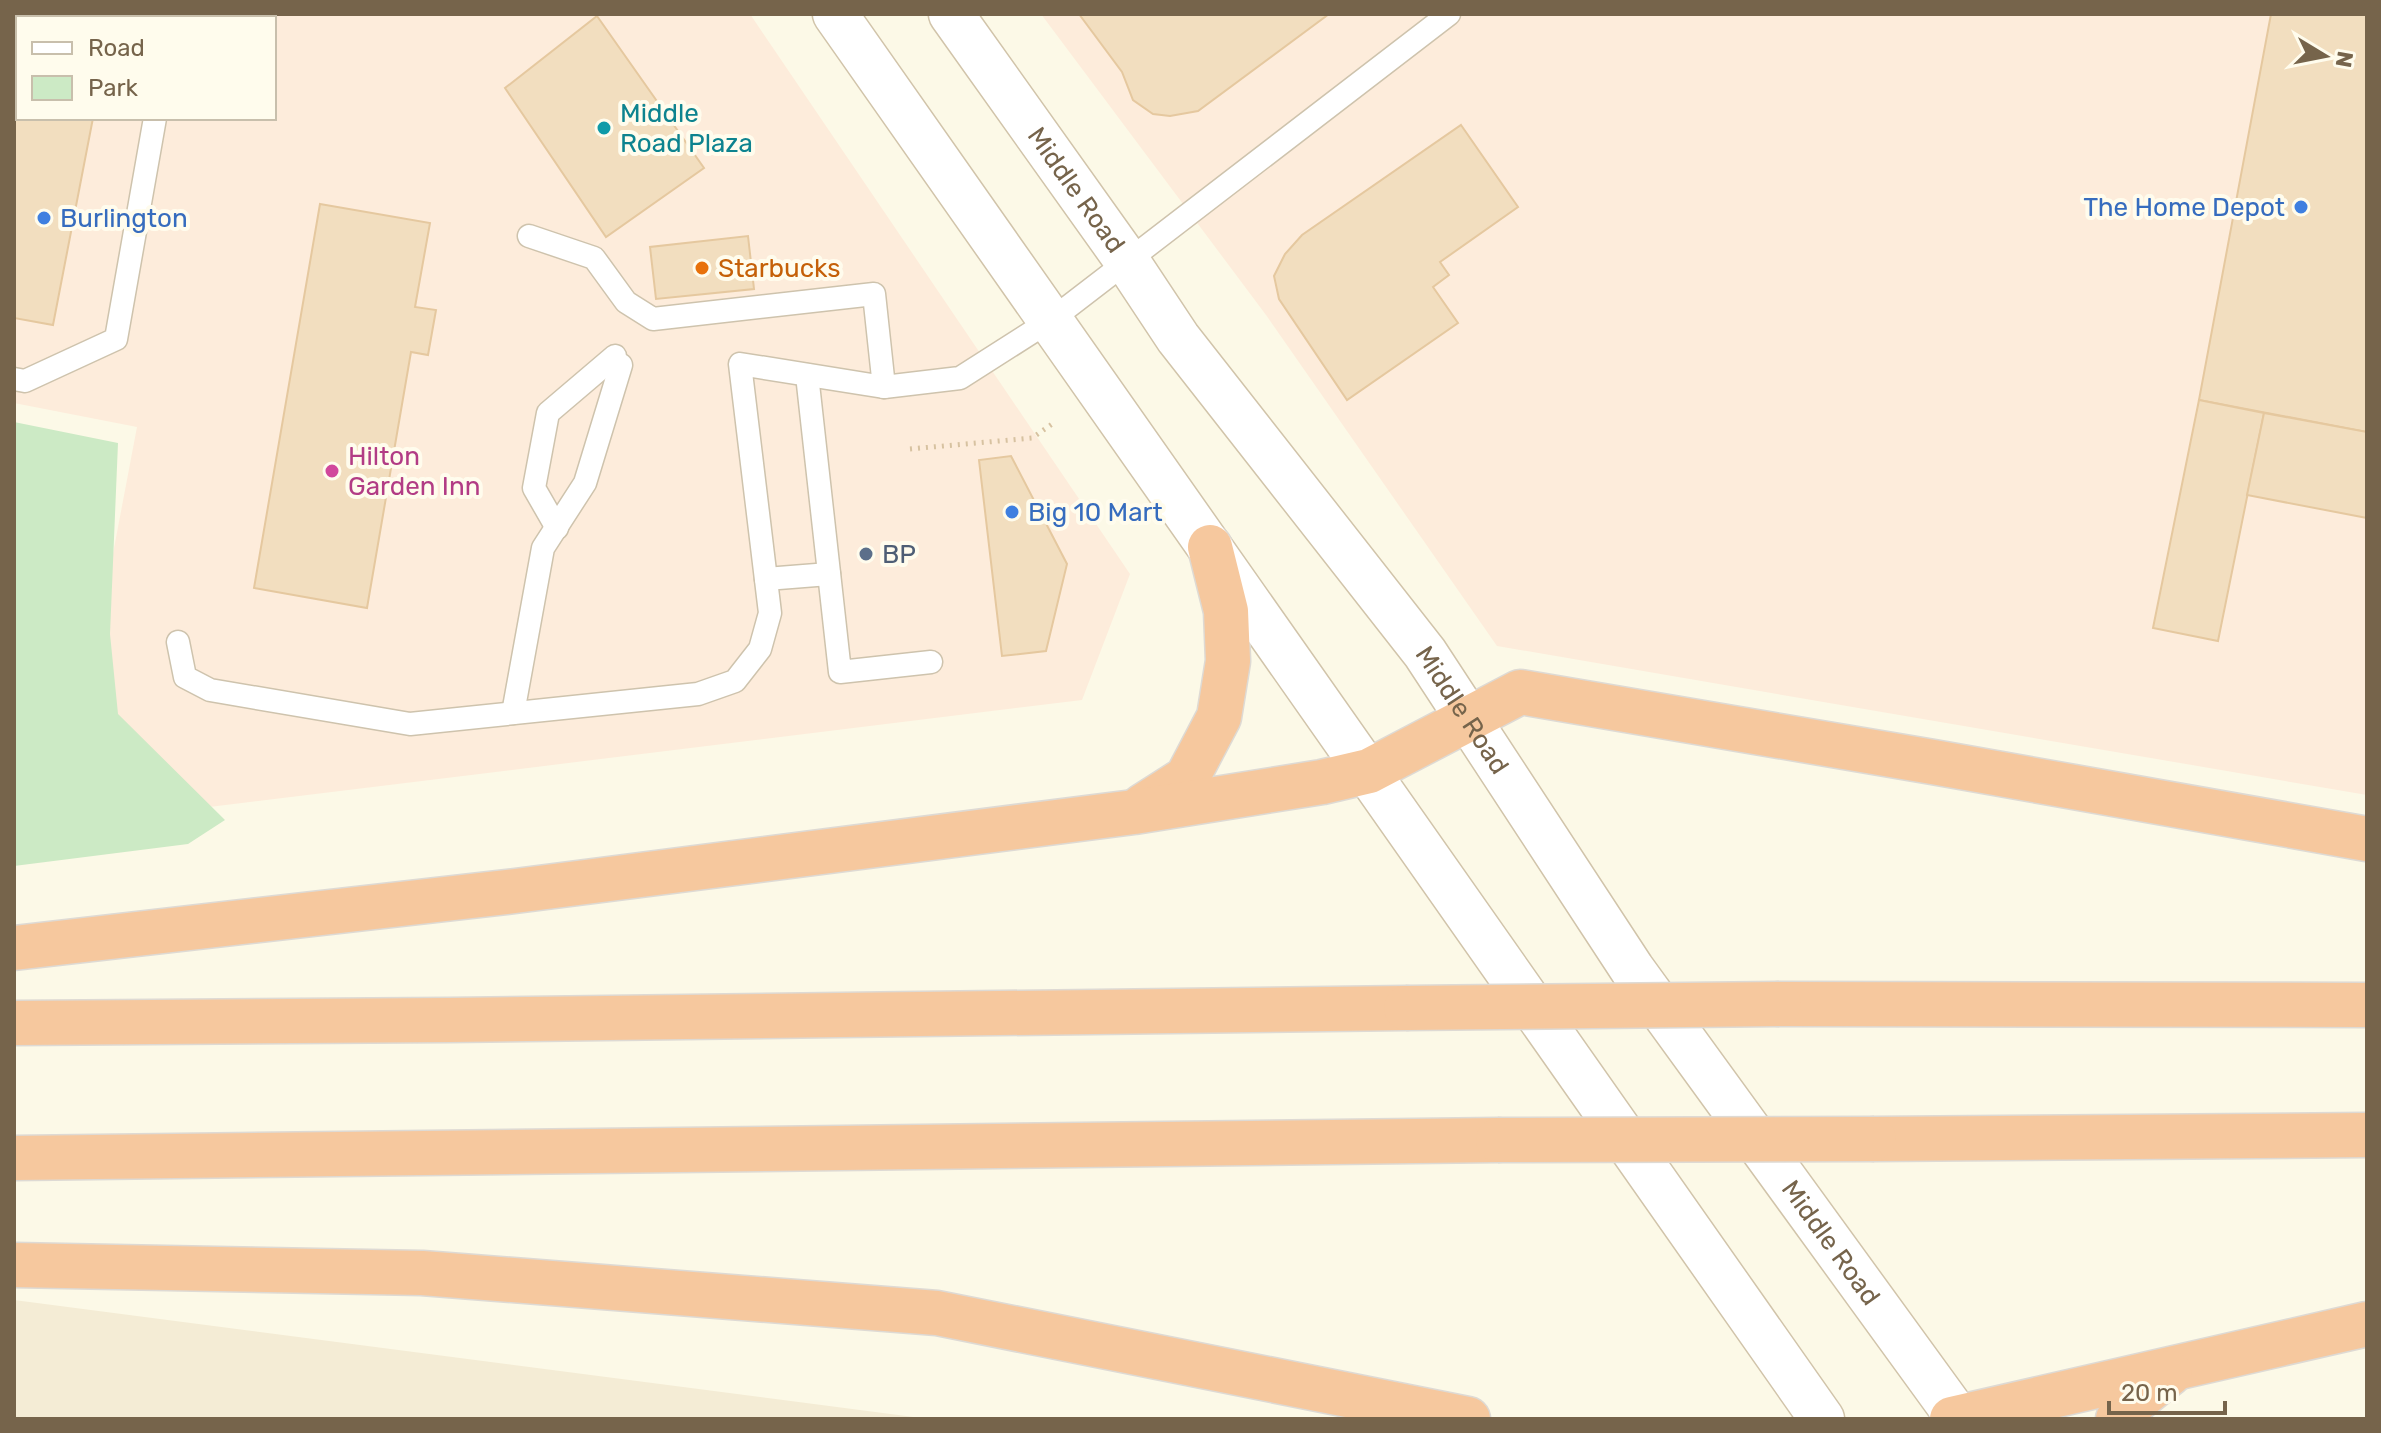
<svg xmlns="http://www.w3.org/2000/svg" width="2381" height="1433" font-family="Rubik,sans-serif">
<rect width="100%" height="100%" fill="#fcf9e7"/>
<path fill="#f4ecd5" d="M14,1300L929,1419H14Z"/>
<g fill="#fdecdb" fill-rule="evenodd">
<path d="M14,14H750L1130,574L1082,700L193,809L82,717L137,427L14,403ZM18,18H274V118H18Z"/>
<path d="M1041,14H2367V795L1497,646L1266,315Z"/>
</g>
<path fill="#cceac5" d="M14,422L118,443L110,634L118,714L225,820L188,844L14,866Z"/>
<g fill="#f2debf" stroke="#e5c89f" stroke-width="2">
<path d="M14,14H113L112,18H18V118H93L53,325L14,318Z"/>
<path d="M1079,14H1329L1198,111L1170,116L1153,114L1133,100L1122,72Z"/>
<path d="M2271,14H2367V432L2199,400Z"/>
<path d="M597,16L704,168L606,237L505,88Z"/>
<path d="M1461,125L1518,207L1440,262L1449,275L1433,287L1458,323L1347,400L1279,299L1274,276L1285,254L1302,235Z"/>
<path d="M320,204L430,223L415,307L436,310L428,355L411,352L367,608L254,588Z"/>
<path d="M748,236L754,289L656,299L650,247Z"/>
<path d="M2199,400L2264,413L2218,641L2153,628Z"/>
<path d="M2264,413L2367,432V518L2247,495Z"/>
<path d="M1011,456L1067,564L1046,651L1002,656L979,460Z"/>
</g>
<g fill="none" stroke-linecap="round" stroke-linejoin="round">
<g stroke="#cec3ad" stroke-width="25">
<g id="service">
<path d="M173,18L174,14"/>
<path d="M807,375L840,672L931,662"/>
<path d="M14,379L25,381L116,339L155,118"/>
<path d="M884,387L960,378L1051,320L1449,14"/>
<path d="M557,528L534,488L548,413L615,356"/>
<path d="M766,579L829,574"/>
<path d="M178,642L185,677L210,690L410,724L698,694L735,681L760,649L770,613L740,364L884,387L874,294L653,319L626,302L594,258L529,236"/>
<path d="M513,713L543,548L585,483L621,365"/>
</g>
</g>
<g stroke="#d1c4aa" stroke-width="47">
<g id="secondary">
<path d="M835,14L1822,1419"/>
<path id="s1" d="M951,14L1127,261L1178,338L1425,653L1632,969L1959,1419"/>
</g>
</g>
<g stroke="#dedad4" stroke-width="47">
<g id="motorway">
<path d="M1143,806L1187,778L1219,717L1228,661L1226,611L1210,547"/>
<path d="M14,948L515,891L1134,812L1322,782L1369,771L1520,692L1933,762L2367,839"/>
<path d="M1779,1004L2367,1005"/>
<path d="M14,1023L449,1020L1406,1008"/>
<path d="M1874,1139L2367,1135"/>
<path d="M14,1158L1498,1140"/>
<path d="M14,1265L422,1273L937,1313L1468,1419"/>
<path d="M1952,1419L2367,1324"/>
<path d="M2118,1419L2126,1408L2170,1373"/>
</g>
</g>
<path stroke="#d7c2a1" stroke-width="5" stroke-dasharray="2 6" stroke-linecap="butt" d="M910,449L1032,438L1055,422"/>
<use href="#service" stroke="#fff" stroke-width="22"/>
<use href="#secondary" stroke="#fff" stroke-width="44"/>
<use href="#motorway" stroke="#f6c89e" stroke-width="44"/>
<g stroke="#dedad4" stroke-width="47" stroke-linecap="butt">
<g id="motorway-bridge">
<path d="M1406,1008L1779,1004"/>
<path d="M1498,1140L1874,1139"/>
</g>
</g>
<use href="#motorway-bridge" stroke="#f6c89e" stroke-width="44"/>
</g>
<circle fill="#0f9aa8" stroke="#fffced" stroke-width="3" cx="604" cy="128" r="8"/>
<g fill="#3f7fe0" stroke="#fffced" stroke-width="3">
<circle cx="2301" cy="207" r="8"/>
<circle cx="44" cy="218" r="8"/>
<circle cx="1012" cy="512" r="8"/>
</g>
<circle fill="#e8710a" stroke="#fffced" stroke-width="3" cx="702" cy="268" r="8"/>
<circle fill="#d1479c" stroke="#fffced" stroke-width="3" cx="332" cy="471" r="8"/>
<circle fill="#5c6f8a" stroke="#fffced" stroke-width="3" cx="866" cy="554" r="8"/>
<g text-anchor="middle" stroke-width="8" stroke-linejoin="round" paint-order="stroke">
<g font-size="26" fill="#0d838f" stroke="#fffced" text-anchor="start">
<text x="620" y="122">Middle<tspan x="620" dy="30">Road Plaza</tspan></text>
</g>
<g font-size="26" fill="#76644b" stroke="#fffced">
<text dy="9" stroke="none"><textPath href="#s1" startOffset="216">Middle Road</textPath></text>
<text dy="9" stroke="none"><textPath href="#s1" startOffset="864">Middle Road</textPath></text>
<text dy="9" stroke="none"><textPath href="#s1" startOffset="1512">Middle Road</textPath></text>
</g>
<g font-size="26" fill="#366cbe" stroke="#fffced" text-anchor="start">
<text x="2285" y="216" text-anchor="end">The Home Depot</text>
<text x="60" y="227">Burlington</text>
<text x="1028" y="521">Big 10 Mart</text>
</g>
<g font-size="26" fill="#c56008" stroke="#fffced" text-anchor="start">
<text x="718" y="277">Starbucks</text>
</g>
<g font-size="26" fill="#b23c85" stroke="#fffced" text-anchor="start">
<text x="348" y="465">Hilton<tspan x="348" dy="30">Garden Inn</tspan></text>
</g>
<g font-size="26" fill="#4e5e75" stroke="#fffced" text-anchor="start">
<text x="882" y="563">BP</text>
</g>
</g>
<rect width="2381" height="1433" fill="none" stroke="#76644b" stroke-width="32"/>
<rect x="16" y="16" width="260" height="104" fill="#fffced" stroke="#c8bfac" stroke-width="2"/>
<rect x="32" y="42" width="40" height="12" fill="#ffffff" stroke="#c8bfac" stroke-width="2"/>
<text x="88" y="56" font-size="24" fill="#76644b">Road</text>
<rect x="32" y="76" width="40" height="24" fill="#cceac5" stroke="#c8bfac" stroke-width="2"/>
<text x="88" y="96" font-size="24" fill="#76644b">Park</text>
<g transform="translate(2325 56) rotate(100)" stroke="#fffced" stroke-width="6" paint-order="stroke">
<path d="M0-6L14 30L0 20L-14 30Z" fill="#76644b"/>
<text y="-12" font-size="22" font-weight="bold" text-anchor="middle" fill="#76644b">N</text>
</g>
<path d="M2109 1401v12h116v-12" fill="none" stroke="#76644b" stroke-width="4"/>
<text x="2121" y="1401" font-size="24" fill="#76644b" stroke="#fffced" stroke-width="6" paint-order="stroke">20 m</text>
</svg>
